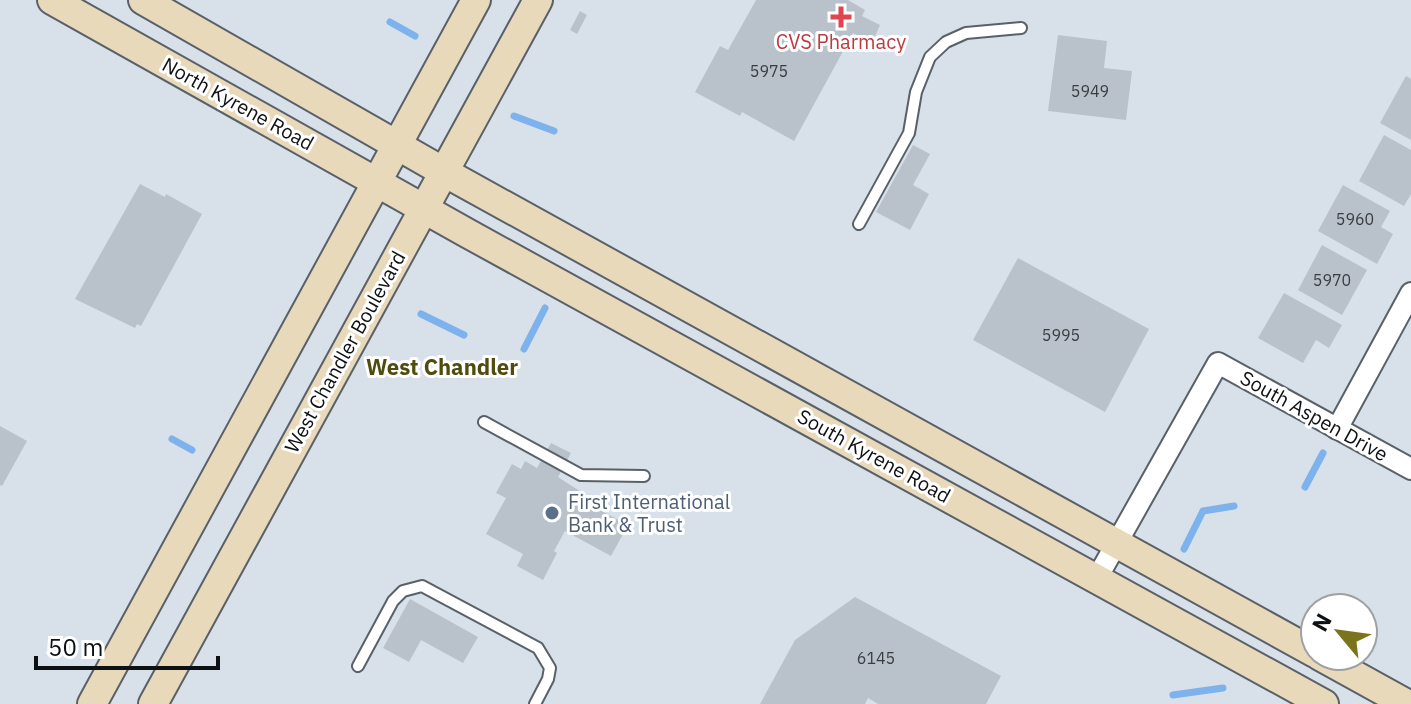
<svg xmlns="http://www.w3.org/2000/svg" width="1411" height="704" font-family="'IBM Plex Sans',sans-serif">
<rect width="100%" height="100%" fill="#d8e1e9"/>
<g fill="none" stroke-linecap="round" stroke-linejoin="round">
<g stroke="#7db2ec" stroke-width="7">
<path d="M390,22L415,36"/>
<path d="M514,116L554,131"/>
<path d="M421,314L464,335"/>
<path d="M524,349L545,308"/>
<path d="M172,439L192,450"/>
<path d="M1305,487L1323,453"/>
<path d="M1184,549L1203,511L1234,506"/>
<path d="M1173,695L1223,688"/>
</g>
</g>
<g fill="#b9c2ca">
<path d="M756,0H848L865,10L862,16L880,25L872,43L853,33L794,141L742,112L740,116L695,92L720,46L728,50Z"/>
<path d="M580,11L587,15L577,34L570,30Z"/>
<path d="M1058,35L1107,41L1104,68L1132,71L1126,120L1048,111Z"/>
<path d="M1406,76L1411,79V140L1380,123Z"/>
<path d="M1384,135L1411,150V194L1404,206L1359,181Z"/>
<path d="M913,145L930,154L913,185L929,194L910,230L876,212Z"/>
<path d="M140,184L165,197L166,194L202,214L141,326L137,324L135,328L75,299Z"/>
<path d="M1343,185L1390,211L1381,227L1393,234L1377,264L1318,231Z"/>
<path d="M1322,245L1367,270L1342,315L1298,290Z"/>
<path d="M1018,258L1149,329L1105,412L973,340Z"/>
<path d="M1284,293L1342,325L1329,348L1316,340L1303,363L1258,338Z"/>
<path d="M0,426L27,441L2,486L0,485Z"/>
<path d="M551,443L571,453L558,477L586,495L583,501L628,525L611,556L565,531L554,551L557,553L543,580L517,566L523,554L486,534L506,498L496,493L512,464L521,469L525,461L537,468Z"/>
<path d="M855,597L1001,676L986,704H878L868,698L865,704H760L795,640Z"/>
<path d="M410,599L478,637L463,663L421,640L409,662L383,648Z"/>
</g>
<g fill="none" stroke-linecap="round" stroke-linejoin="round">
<g stroke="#596067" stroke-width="14">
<g id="service">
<path d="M859,224L909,133L916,92L930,57L946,42L966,33L1021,28"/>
<path d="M484,422L581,475L644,476"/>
<path d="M358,666L393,601L403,591L422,586L538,648L550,668L548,679L535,704"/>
</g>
</g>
<g stroke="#596067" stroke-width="24">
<g id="minor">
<path d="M1337,429L1411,293"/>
<path d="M1097,578L1218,363L1411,469"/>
</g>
</g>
<g stroke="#596067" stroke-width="32">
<g id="secondary">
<path d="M52,0L467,233L1324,704"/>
<path d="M143,0L444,172L1315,653"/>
<path d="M1320,656L1407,704"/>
<path d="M92,704L476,0"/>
<path d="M153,704L538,0"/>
</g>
</g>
<use href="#service" stroke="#fff" stroke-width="10"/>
<use href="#minor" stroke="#fff" stroke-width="20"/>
<use href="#secondary" stroke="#e9d9bb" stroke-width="28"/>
</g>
<path fill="#e0444e" stroke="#fff" stroke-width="3" d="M837 5h8v8h8v8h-8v8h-8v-8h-8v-8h8z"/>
<circle fill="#5c6f8a" stroke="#fff" stroke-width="3" cx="552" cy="513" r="8"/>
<g text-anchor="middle" stroke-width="6" stroke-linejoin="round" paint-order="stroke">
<g font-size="16" fill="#393d41">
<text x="769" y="77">5975</text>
<text x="1090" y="97">5949</text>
<text x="1355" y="225">5960</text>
<text x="1332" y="286">5970</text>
<text x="1061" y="341">5995</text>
<text x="876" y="664">6145</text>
</g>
<g font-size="20" fill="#be3a42" stroke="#fff">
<text x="841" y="49">CVS Pharmacy</text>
</g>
<g font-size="20" fill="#0e1113" stroke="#fff">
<text transform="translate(238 104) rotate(29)" y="7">North Kyrene Road</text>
<text transform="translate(345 352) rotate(-61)" y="7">West Chandler Boulevard</text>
<text transform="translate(1314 416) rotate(29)" y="7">South Aspen Drive</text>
<text transform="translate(874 456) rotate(29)" y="7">South Kyrene Road</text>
</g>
<g font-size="20" fill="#4e5e75" stroke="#fff" text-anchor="start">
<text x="568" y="509">First International<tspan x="568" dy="23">Bank &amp; Trust</tspan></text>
</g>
<g font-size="22" font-weight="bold" fill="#4f4c0d" stroke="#fff">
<text x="442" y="375">West Chandler</text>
</g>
</g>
<g transform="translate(1339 632) rotate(299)"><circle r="38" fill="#ffffff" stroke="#9fa0a1" stroke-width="2"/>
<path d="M0-6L14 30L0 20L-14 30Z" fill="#7a751a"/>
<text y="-12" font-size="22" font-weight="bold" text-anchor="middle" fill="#0e1113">N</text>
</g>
<path d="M36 656v12h182v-12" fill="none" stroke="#0e1113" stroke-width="4"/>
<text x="48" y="656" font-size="24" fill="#0e1113" stroke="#ffffff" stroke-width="6" paint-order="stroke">50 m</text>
</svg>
